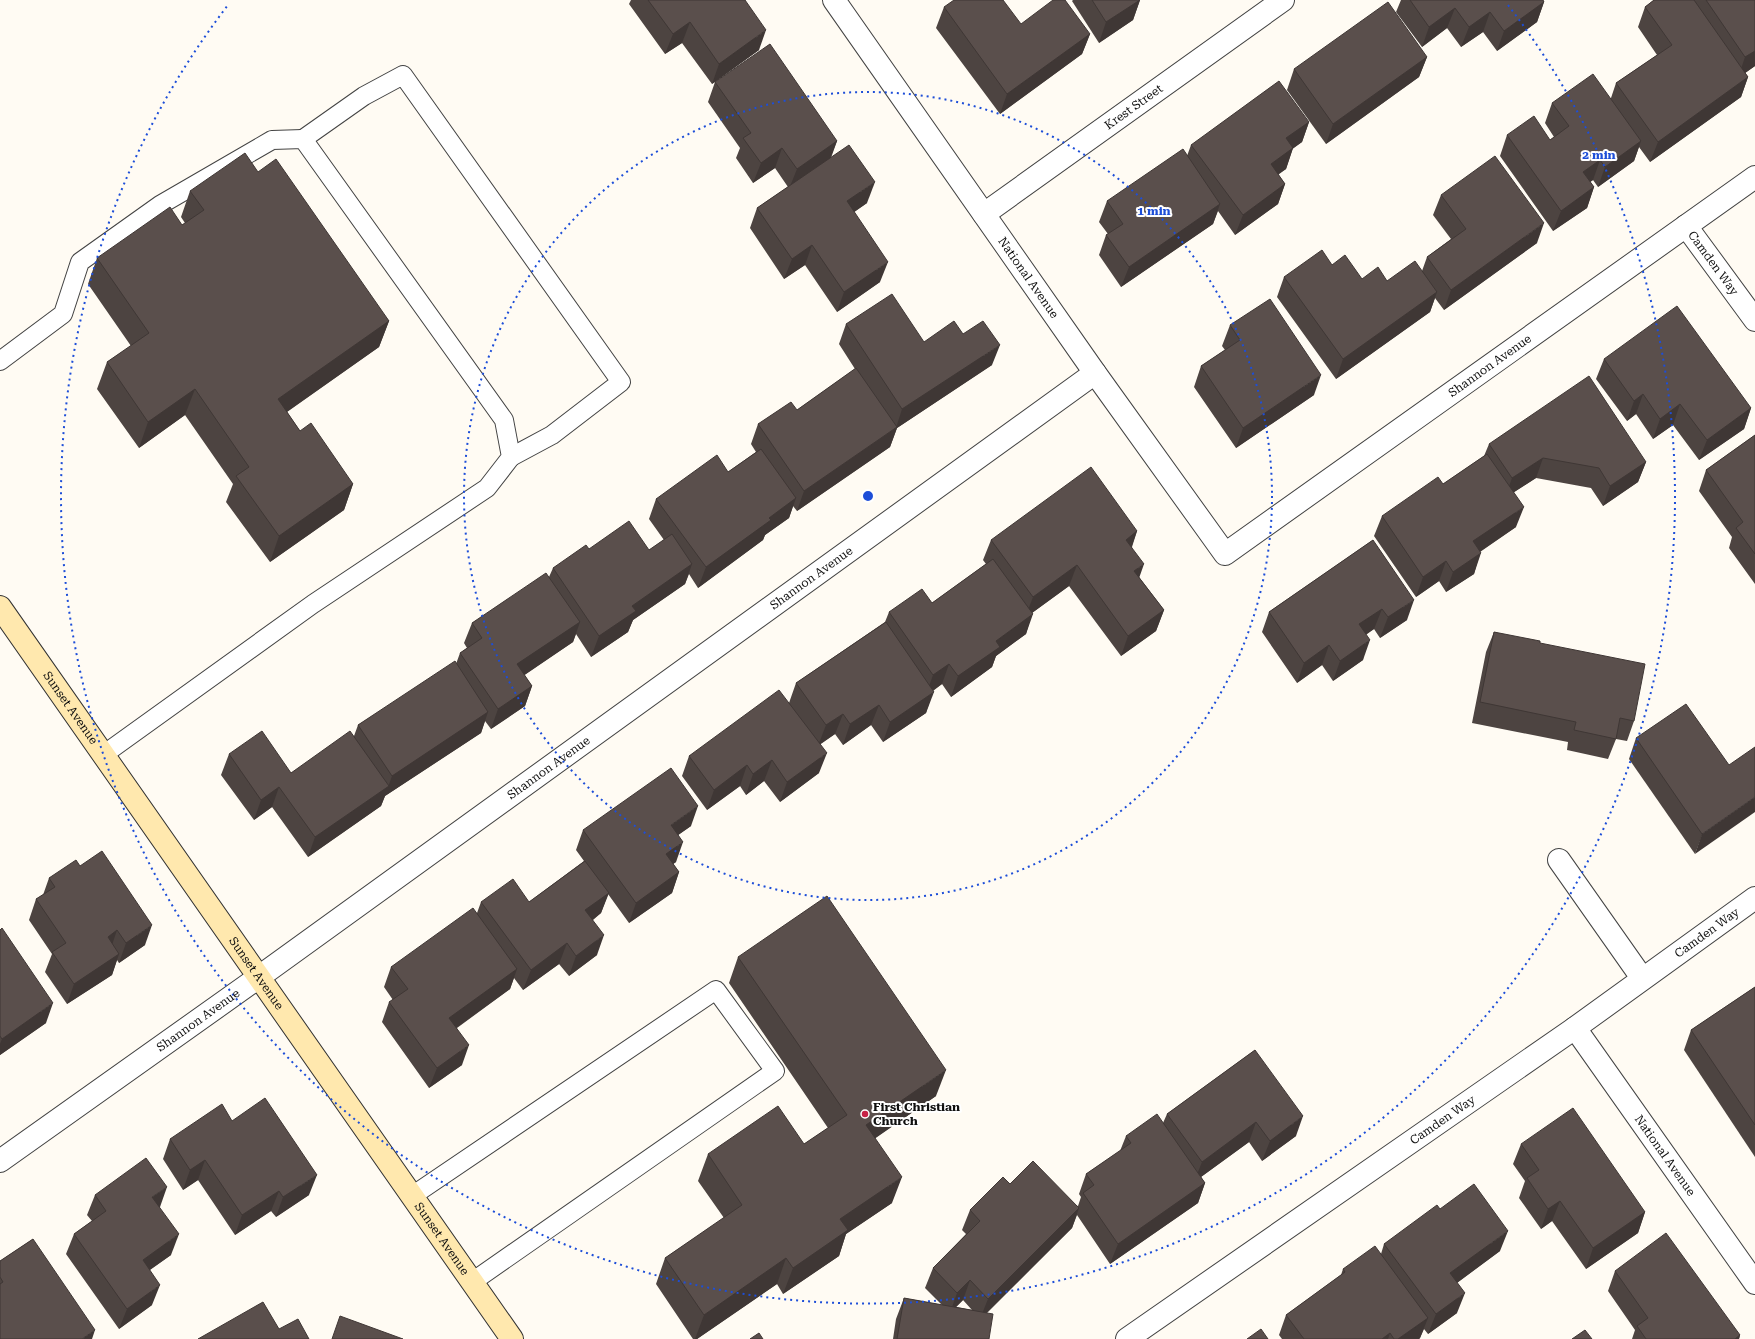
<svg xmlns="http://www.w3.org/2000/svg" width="1755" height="1339" font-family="'Roboto Serif',serif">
<rect width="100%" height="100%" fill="#fffbf3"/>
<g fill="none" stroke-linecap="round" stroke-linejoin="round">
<g stroke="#434343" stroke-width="20">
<g id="service">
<path d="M303,139L364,96L403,75L621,382L552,435L511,457"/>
<path d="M0,361L63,314L80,262L160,205L272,140L303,139L504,420L511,457L487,488L313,604L103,755"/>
<path d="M412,1196L716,990L775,1071L472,1282"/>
</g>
</g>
<g stroke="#434343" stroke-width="24">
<g id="minor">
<path id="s1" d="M834,0L1095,373L1225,554L1755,177"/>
<path id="s2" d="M984,214L1283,0"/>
<path id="s3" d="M1686,226L1755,320"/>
<path d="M1559,860L1642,978"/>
<path id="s4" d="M1575,1028L1755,1283"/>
<path id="s5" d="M0,1161L259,977L1095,373"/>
<path id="s6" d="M1127,1339L1575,1028L1755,898"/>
</g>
</g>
<g stroke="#323232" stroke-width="24">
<g id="secondary">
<path id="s7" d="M0,607L512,1339"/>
</g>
</g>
<use href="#service" stroke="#fff" stroke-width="18"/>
<use href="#minor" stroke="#fff" stroke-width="22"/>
<use href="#secondary" stroke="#ffe8ae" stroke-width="22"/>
</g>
<g fill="#4d4441" fill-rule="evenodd">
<path d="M631,0H745L759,50L712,84L682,43L665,54L629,4Z"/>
<path d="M1073,0H1140L1133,20L1099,43L1072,1Z"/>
<path d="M1401,0H1543L1544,2L1537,22L1497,51L1483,32L1461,47L1447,28L1422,47L1396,12Z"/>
<path d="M1654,0H1755V66L1745,73L1748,77L1741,97L1650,162L1639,147L1634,161L1598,187L1593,180L1590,182L1594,187L1587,208L1553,231L1500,156L1507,135L1550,140L1554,137L1545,123L1552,103L1611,98L1616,83L1657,55L1638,27L1645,7Z"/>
<path d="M944,7L1021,24L1090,34L1082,54L1000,114L936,28Z"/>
<path d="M1427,57L1419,77L1326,144L1287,90L1294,69Z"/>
<path d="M715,82L837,141L831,158L867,203L854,212L880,282L837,312L805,265L784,279L750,228L757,208L788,187L775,168L753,183L736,158L740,148L708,102Z"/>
<path d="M1309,122L1302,142L1293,148L1286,169L1278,174L1285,184L1278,204L1235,235L1218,211L1213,224L1121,287L1099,255L1106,235L1108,234L1099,222L1107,201L1187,156L1191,145Z"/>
<path d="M258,172L389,321L379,347L287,412L300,431L353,484L344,510L270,562L226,502L233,484L185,415L139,448L97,389L107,362L131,346L88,284L97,258L182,225L185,223L181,217L190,191Z"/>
<path d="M1441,195L1537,243L1444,310L1435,298L1430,312L1336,379L1277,297L1284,277L1332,265L1362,279L1387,281L1422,271L1427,257L1451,239L1433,215Z"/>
<path d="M846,324L924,342L963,334L992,365L897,428L890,447L797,511L793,506L789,518L765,535L763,540L698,588L689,574L685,584L633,620L628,632L591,657L576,634L573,642L524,675L532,686L525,706L491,729L485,721L481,733L385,796L381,806L308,857L272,807L254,820L221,775L229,754L291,773L354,736L358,725L456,664L460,653L467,648L464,643L472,623L549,577L553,568L589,549L649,550L664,540L649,519L656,499L728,472L756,452L751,444L758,424L797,410L855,369L839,344Z"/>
<path d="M1230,325L1314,395L1236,448L1194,387L1201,366L1225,350L1222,346Z"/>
<path d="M1604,359L1751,408L1744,429L1699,460L1673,425L1653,439L1636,414L1627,421L1596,379Z"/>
<path d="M1755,435V584L1729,548L1732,537L1699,491L1706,470Z"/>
<path d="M1489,444L1646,462L1638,482L1603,506L1591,488L1536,478L1514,492L1516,527L1480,552L1474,574L1446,592L1439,581L1416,597L1374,536L1382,516L1443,484L1484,456Z"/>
<path d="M1137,531L1132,547L1139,577L1164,610L1156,631L1121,656L1069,586L1032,613L1026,634L996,656L992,667L951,697L942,684L933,691L926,713L883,742L871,725L843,745L835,734L820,744L819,773L780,802L764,781L746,795L740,786L707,810L682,776L689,756L789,703L796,683L885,622L889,612L932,603L986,564L983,560L991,540Z"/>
<path d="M1373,540L1407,620L1380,638L1374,629L1366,634L1363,660L1333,681L1322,665L1297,683L1262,632L1269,612Z"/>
<path d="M1494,632L1540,643L1634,721L1627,741L1616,739L1608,759L1567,750L1568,742L1472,723L1486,652Z"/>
<path d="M1636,738L1729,765L1695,854L1629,759Z"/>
<path d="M691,826L678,835L676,862L673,864L679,872L672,893L629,923L608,894L601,913L593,920L597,955L569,976L559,964L523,990L514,978L510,989L457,1028L462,1065L429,1088L382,1022L389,1002L393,1000L384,987L391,967L477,913L481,902H529L584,861L576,850L583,830Z"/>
<path d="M80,866L145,945L119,963L117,960L112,975L67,1004L45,972L52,954L29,920L36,899L43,895L49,878Z"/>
<path d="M0,930L46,1023L0,1055Z"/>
<path d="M738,957L936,1096L875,1138L892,1203L846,1234L839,1256L783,1294L777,1284L697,1339H693L656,1284L665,1258L724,1218L698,1181L708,1154L804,1144L828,1128L729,983Z"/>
<path d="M1755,987V1157L1684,1050L1691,1030Z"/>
<path d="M1255,1050L1296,1136L1262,1161L1249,1142L1201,1177L1205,1183L1198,1203L1110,1264L1077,1215L1072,1228L987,1313L989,1339H893L896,1319L904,1298L942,1305L925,1288L933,1268L966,1234L962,1230L970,1210L1010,1184L1078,1206L1081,1197L1079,1194L1086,1174L1120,1151L1126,1136L1163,1123L1167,1114ZM963,1300L972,1310L956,1307Z"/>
<path d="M232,1121L309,1195L276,1217L271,1211L235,1235L198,1180L183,1190L163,1159L170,1139Z"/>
<path d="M1521,1144L1645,1212L1638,1233L1586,1269L1552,1221L1541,1229L1519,1198L1525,1181L1513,1164Z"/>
<path d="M95,1195L160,1207H159L171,1255L150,1270L152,1305L119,1329L66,1254L74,1234L92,1221L87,1215Z"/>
<path d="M1440,1209L1500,1251L1457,1283V1313L1428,1334L1424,1329L1420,1338L1419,1339H1282L1279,1335L1286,1315L1341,1275L1343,1269L1381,1254L1384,1244Z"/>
<path d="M33,1239L0,1339V1261Z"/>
<path d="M1615,1271L1740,1335L1739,1339H1632L1635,1330L1608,1291Z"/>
</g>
<g fill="#3f3735">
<path d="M1140,0L1133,20L1099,43L1106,22Z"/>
<path d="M1544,2L1537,22L1497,51L1504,31Z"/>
<path d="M1455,8L1447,28L1422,47L1429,27Z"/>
<path d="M1490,12L1483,32L1461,47L1469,27Z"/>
<path d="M690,22L682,43L665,54L673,34Z"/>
<path d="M766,30L759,50L712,84L719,64Z"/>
<path d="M1090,34L1082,54L1000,114L1007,94Z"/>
<path d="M1755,51V66L1738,78L1745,57Z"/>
<path d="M1427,57L1419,77L1326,144L1333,124Z"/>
<path d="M1748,77L1741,97L1650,162L1658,142Z"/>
<path d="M1309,122L1302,142L1279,159L1286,138Z"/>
<path d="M837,141L829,161L789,189L797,169Z"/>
<path d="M1641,141L1634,161L1598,187L1605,167Z"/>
<path d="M782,148L775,168L753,183L761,163Z"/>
<path d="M1293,148L1286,169L1264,185L1271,164Z"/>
<path d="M1600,160L1593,180L1576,192L1583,172Z"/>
<path d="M875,182L867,203L840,222L847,201Z"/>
<path d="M1285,184L1278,204L1235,235L1243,215Z"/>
<path d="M1594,187L1587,208L1553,231L1561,211Z"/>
<path d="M1220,204L1213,224L1121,287L1129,267Z"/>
<path d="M1544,223L1537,243L1444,310L1451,290Z"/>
<path d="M812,245L805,265L784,279L792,259Z"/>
<path d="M888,262L880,282L837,312L844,292Z"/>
<path d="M1437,292L1430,312L1336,379L1343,359Z"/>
<path d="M389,321L379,347L268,425L278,399Z"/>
<path d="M1000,345L992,365L897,428L890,447L797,511L804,491L896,428L902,409Z"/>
<path d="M1321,375L1314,395L1236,448L1243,428Z"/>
<path d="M195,389L185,415L139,448L148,422Z"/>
<path d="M1643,394L1636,414L1627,421L1634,401Z"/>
<path d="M1680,404L1673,425L1653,439L1660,419Z"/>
<path d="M1751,408L1744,429L1699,460L1707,440Z"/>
<path d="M1543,458L1536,478L1505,498L1512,478Z"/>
<path d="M1646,462L1638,482L1603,506L1610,486Z"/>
<path d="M353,484L344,510L270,562L279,536Z"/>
<path d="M796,498L789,518L765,535L763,540L698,588L706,567L769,518Z"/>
<path d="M1524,507L1516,527L1466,561L1473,541Z"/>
<path d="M1137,531L1130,551L1126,540Z"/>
<path d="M1481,553L1474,574L1446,592L1453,572Z"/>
<path d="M1446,561L1439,581L1416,597L1423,577Z"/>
<path d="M692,564L685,584L633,620L628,632L591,657L599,636L632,606Z"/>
<path d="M1144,564L1137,584L1134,571Z"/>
<path d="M1077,565L1069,586L1025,618L1033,597Z"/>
<path d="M1414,600L1407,620L1380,638L1388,617Z"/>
<path d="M1382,609L1374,629L1352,645L1359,624Z"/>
<path d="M1164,610L1156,631L1121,656L1128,636Z"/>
<path d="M1033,614L1026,634L996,656L992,667L951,697L958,676L996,641Z"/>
<path d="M580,622L573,642L510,685L517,664Z"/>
<path d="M1370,640L1363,660L1333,681L1340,661Z"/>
<path d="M1329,645L1322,665L1297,683L1304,663Z"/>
<path d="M949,664L942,684L926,695L933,675Z"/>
<path d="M532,686L525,706L491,729L498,709Z"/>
<path d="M934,692L926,713L883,742L890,722Z"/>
<path d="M879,705L871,725L843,745L850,724Z"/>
<path d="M488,712L481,733L385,796L392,776Z"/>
<path d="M843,714L835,734L818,746L826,725Z"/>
<path d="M827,753L819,773L780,802L787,782Z"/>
<path d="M772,760L764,781L746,795L753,774Z"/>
<path d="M747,765L740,786L707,810L714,790Z"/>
<path d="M389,786L381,806L308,857L315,837Z"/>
<path d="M279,787L272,807L254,820L261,800Z"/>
<path d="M1755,797V812L1695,854L1702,834Z"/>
<path d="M698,806L691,826L664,845L671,825Z"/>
<path d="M683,842L676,862L659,874L666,854Z"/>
<path d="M679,872L672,893L629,923L636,903Z"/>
<path d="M609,893L601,913L578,931L585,910Z"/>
<path d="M152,925L145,945L119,963L126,943Z"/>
<path d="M117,930L110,951L108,937Z"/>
<path d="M604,935L597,955L569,976L576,956Z"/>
<path d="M567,943L559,964L523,990L531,970Z"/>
<path d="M119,954L112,975L67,1004L74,984Z"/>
<path d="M517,969L510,989L442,1038L449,1018Z"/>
<path d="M53,1003L46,1023L0,1055V1044L2,1039Z"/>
<path d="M469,1045L462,1065L429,1088L437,1068Z"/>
<path d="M946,1070L936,1096L857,1151L866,1125Z"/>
<path d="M1303,1116L1296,1136L1262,1161L1270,1141Z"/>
<path d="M1256,1122L1249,1142L1194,1182L1202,1162Z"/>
<path d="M205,1160L198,1180L183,1190L190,1170Z"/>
<path d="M317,1175L309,1195L276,1217L283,1197Z"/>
<path d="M902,1177L892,1203L846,1234L839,1256L783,1294L793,1268L840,1219Z"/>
<path d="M1205,1183L1198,1203L1110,1264L1118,1244Z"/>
<path d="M167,1187L160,1207L145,1218L152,1197Z"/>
<path d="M279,1191L271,1211L235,1235L242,1215Z"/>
<path d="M1560,1201L1552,1221L1541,1229L1548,1209Z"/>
<path d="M1079,1208L1072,1228L980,1319L988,1299Z"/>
<path d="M1645,1212L1638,1233L1586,1269L1593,1248Z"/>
<path d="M1508,1231L1500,1251L1443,1293L1450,1273Z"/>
<path d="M179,1234L171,1255L135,1280L143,1260Z"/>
<path d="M786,1258L777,1284L697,1339H695L704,1315Z"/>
<path d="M970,1280L963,1300L950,1313L957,1293Z"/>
<path d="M160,1285L152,1305L119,1329L127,1309Z"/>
<path d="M1465,1293L1457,1313L1428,1334L1436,1314Z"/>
<path d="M1428,1318L1420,1338L1419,1339H1398Z"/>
<path d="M95,1330L92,1339H82Z"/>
<path d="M1390,1333L1388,1339H1382Z"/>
<path d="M1740,1335L1739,1339H1735Z"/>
</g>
<g fill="#5a4f4c" stroke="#3f3735">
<path d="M648,0H745L766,30L719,64L690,22L673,34Z"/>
<path d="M954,0H1003L1021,24L1053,0H1065L1090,34L1007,94L944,7Z"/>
<path d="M1092,0H1140L1106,22Z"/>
<path d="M1410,0H1543L1544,2L1504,31L1490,12L1469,27L1455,8L1429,27Z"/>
<path d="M1654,0H1694L1748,77L1658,142L1616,83L1672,45L1645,7Z"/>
<path d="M1706,0H1755V51L1745,57Z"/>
<path d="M1388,2L1427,57L1333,124L1294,69Z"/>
<path d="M770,44L837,141L797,169L782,148L761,163L743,138L751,133L715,82Z"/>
<path d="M1593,74L1641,141L1605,167L1600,160L1583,172L1594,187L1561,211L1507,135L1534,116L1550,140L1569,126L1552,103Z"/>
<path d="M1279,81L1309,122L1286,138L1293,148L1271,164L1285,184L1243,215L1191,145Z"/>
<path d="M849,145L875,182L847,201L888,262L844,292L812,245L792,259L757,208Z"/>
<path d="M1183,149L1220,204L1129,267L1106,235L1123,224L1107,201Z"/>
<path d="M245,153L258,172L276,159L389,321L278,399L300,431L311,423L353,484L279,536L236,476L249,467L195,389L148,422L107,362L149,333L97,258L170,207L182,225L204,210L190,191Z"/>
<path d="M1495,156L1544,223L1451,290L1427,257L1466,229L1441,195Z"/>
<path d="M1322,250L1332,265L1345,255L1362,279L1378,267L1387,281L1415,261L1437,292L1343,359L1284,277Z"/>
<path d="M892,294L924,342L954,321L963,334L983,321L1000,345L902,409L846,324Z"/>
<path d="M1270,299L1321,375L1243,428L1201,366L1240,340L1230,325Z"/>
<path d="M1677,306L1751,408L1707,440L1680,404L1660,419L1643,394L1634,401L1604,359Z"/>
<path d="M856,368L897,427L804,491L758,424L791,402L797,410Z"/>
<path d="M1589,376L1646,462L1610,486L1599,468L1543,458L1512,478L1489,444Z"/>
<path d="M1755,435V554L1736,528L1743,522L1706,470Z"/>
<path d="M761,449L796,498L769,518L771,520L706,567L656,499L717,455L728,472Z"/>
<path d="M1487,454L1524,507L1473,541L1481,553L1453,572L1446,561L1423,577L1382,516L1438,477L1443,484Z"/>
<path d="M1091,467L1137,531L1126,540L1144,564L1134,571L1164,610L1128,636L1077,565L1033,597L991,540Z"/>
<path d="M629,521L649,550L672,534L692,564L632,606L636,611L599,636L553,568L586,545L589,549Z"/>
<path d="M1373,540L1414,600L1388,617L1382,609L1359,624L1370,640L1340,661L1329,645L1304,663L1269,612Z"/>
<path d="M993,559L1033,614L996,641L1000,647L958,676L949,664L933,675L889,612L922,589L932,603Z"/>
<path d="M546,573L580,622L517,664L532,686L498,709L460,653L482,638L472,623Z"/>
<path d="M886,622L934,692L890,722L879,705L850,724L843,714L826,725L796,683Z"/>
<path d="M1494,632L1540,641V643L1645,664L1634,721L1620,718L1616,739L1574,730L1576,722L1480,702Z"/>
<path d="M455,661L488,712L392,776L358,725Z"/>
<path d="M779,690L827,753L787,782L772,760L753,774L747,765L714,790L689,756Z"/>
<path d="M1686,704L1729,765L1755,747V797L1702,834L1636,738Z"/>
<path d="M262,731L291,773L350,731L389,786L315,837L279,787L261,800L229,754Z"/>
<path d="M671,768L698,806L671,825L683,842L666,854L679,872L636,903L583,830Z"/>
<path d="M102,851L152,925L126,943L117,930L108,937L119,954L74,984L52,952L66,943L36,899L55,887L49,878L76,860L80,866Z"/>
<path d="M585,861L609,893L585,910L604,935L576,956L567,943L531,970L481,902L513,879L529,902Z"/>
<path d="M827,896L946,1070L866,1125L902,1177L840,1219L848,1230L793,1268L786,1258L704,1315L665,1258L742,1205L708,1154L778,1106L804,1144L847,1115L738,957Z"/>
<path d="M473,908L517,969L449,1018L469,1045L437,1068L389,1002L408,989L391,967Z"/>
<path d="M2,928L53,1003L2,1039L0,1036V930Z"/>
<path d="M1755,987V1125L1691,1030Z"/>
<path d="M1255,1050L1303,1116L1270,1141L1256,1122L1202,1162L1167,1114Z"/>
<path d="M265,1098L317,1175L283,1197L279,1191L242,1215L205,1160L190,1170L170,1139L222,1104L232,1121Z"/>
<path d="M1573,1108L1645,1212L1593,1248L1560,1201L1548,1209L1527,1178L1539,1170L1521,1144Z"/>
<path d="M1157,1114L1205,1183L1118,1244L1083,1193L1094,1185L1086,1174L1131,1143L1126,1136Z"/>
<path d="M146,1158L167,1187L152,1197L179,1234L143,1260L160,1285L127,1309L74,1234L106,1211L95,1195Z"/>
<path d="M1033,1161L1079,1208L988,1299L970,1280L957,1293L933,1268L980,1221L970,1210L1003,1177L1010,1184Z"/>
<path d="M1474,1184L1508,1231L1450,1273L1465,1293L1436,1314L1384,1244L1437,1205L1440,1209Z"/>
<path d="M1666,1233L1740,1335L1735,1339H1646L1637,1326L1648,1318L1615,1271Z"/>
<path d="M33,1239L95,1330L82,1339H0V1284L3,1282L0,1277V1261Z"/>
<path d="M1375,1246L1428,1318L1398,1339H1394L1390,1333L1382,1339H1304L1286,1315L1345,1272L1343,1269Z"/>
<path d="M904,1298L993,1314L989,1339H897Z"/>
<path d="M263,1302L279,1329L298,1319L309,1339H198Z"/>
<path d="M340,1316L403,1339H332Z"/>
<path d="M1261,1329L1268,1339H1247Z"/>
<path d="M1585,1330L1592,1339H1572Z"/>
<path d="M759,1333L763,1339H750Z"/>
</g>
<g fill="none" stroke="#1d4ed8" stroke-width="2" stroke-dasharray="2 4">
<circle cx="868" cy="496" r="404"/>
<path d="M1508 5A807 807 0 1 1 228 5"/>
</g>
<circle fill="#c72145" stroke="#fff" stroke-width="1.5" cx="865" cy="1114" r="4"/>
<g text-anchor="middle" stroke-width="4" stroke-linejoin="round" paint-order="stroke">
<g font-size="12" fill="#101010" stroke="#fff">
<text dy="4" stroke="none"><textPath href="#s2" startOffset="184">Krest Street</textPath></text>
<text dy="4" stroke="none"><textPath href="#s3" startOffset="46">Camden Way</textPath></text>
<text dy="4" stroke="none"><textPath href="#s1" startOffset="339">National Avenue</textPath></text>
<text dy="4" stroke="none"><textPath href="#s1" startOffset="1003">Shannon Avenue</textPath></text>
<text dy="4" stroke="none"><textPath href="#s5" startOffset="999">Shannon Avenue</textPath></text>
<text dy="4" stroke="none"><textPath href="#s7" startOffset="123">Sunset Avenue</textPath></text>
<text dy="4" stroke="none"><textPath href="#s5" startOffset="675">Shannon Avenue</textPath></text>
<text dy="4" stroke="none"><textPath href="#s6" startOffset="708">Camden Way</textPath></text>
<text dy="4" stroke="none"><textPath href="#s7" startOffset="447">Sunset Avenue</textPath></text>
<text dy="4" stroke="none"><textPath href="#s5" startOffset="243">Shannon Avenue</textPath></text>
<text dy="4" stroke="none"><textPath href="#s6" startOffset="384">Camden Way</textPath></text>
<text dy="4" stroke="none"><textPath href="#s4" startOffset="156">National Avenue</textPath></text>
<text dy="4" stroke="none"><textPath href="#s7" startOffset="771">Sunset Avenue</textPath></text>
</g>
<g font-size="12" font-weight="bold" fill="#101010" stroke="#fff" text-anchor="start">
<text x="873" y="1111">First Christian<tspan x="873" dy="14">Church</tspan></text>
</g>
</g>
<circle cx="868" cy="496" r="6" fill="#1d4ed8" stroke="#fff" stroke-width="2"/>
<g font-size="12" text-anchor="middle" font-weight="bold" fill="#1d4ed8" stroke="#fff" stroke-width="4" stroke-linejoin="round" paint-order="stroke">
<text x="1599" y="159">2 min</text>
<text x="1154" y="215">1 min</text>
</g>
</svg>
